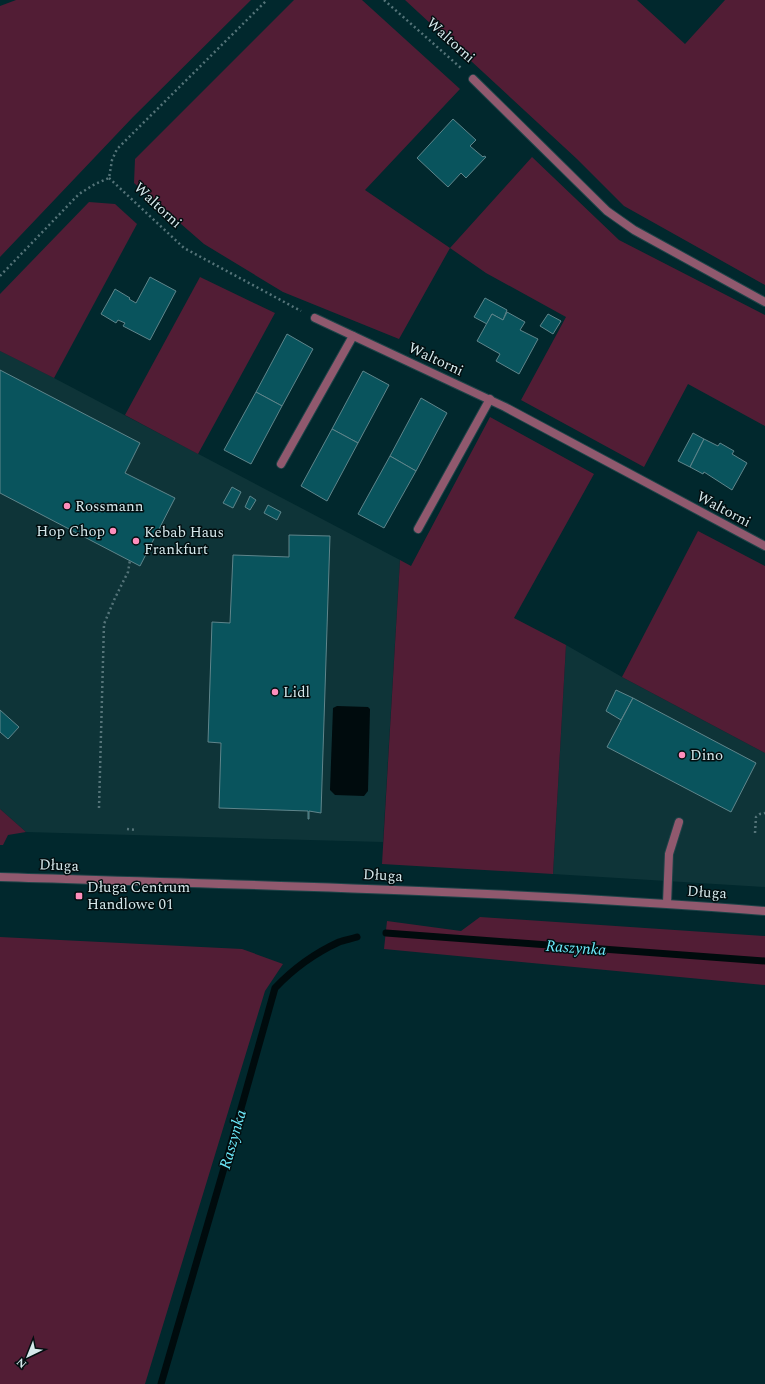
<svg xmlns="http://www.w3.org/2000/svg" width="765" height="1384" font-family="Spectral,serif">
<rect width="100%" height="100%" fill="#01282d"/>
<g fill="#0e3438">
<path d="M0,351L54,378L400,560L383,842L26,832L0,809Z"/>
<path d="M566,645L622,677L765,753V887L553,874Z"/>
</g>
<g fill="#521d35">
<path d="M16,0H251L133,117L0,257V6Z"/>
<path d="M294,0H362L460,89L365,190L450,248L532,157L619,240L765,315V426L688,384L644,467L521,400L566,317L486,273L450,248L399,339L283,292L204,244L134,183L135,159Z"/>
<path d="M405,0H637L685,44L725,0H765V285L624,206L577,159Z"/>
<path d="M89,202L115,204L137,224L54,378L0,351V294Z"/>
<path d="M200,277L275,313L198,454L125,415Z"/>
<path d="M490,417L594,474L514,618L566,645L553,874L382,864L400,560L411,566Z"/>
<path d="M698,531L765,566V753L622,677Z"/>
<path d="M0,809L26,832L8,835L3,845H0Z"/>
<path d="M480,917L765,936V985L384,949L387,921L461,931Z"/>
<path d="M0,937L242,949L283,964L265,991L145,1384H0Z"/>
</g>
<path fill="#000b0d" d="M337,706L368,707L370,709L368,791L364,796L335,795L330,790L333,708Z"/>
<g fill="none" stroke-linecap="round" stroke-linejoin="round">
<g stroke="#000b0d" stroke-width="7">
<path d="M386,933L765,961"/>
<path d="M161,1384L229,1151L275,988C293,969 315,953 339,942C344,940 351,939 357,937"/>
</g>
</g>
<g fill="#09545d" stroke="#5f858b">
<path d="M453,119L476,140L470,146L483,157L484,156L486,157L466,178L461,173L448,187L417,158Z"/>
<path d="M150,277L176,291L150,340L123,326L125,323L118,320L116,323L101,314L115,289L130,298L129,299L136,303Z"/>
<path d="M485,298L507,310L503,320L492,314L487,324L474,317Z"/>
<path d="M507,312L525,322L520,330L538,339L519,374L496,361L500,354L477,341L492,314L503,320Z"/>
<path d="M548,314L561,321L553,334L540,326Z"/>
<path d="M287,334L313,349L282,406L256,392Z"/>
<path d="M0,370L140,443L125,473L175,498L140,566L0,493Z"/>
<path d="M363,371L389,385L358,443L332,429Z"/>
<path d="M256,392L282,406L251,464L224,450Z"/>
<path d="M421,398L447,413L416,471L390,456Z"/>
<path d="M332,429L358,443L327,501L301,486Z"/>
<path d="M693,433L704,439L690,467L678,461Z"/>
<path d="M704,439L718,446L720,443L734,451L732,454L747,463L732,490L704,472L703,474L690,467Z"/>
<path d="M390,456L416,471L384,528L358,514Z"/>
<path d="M232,487L241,492L233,508L223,503Z"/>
<path d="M250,496L256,500L250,510L245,507Z"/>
<path d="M268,505L281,512L277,520L264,513Z"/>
<path d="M289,535L330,536L321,813L309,811V819H308V811L219,808L221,743L208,742L212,622L230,623L233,555L289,557Z"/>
<path d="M616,690L633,698L621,720L606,711Z"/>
<path d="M633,698L756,763L731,812L607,747Z"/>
<path d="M0,710L19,727L8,739L0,732Z"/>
</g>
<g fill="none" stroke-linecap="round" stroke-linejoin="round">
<g stroke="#1f4348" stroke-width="10">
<g id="service">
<path d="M281,464L353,336"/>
<path d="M418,529L490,399"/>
<path d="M667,903L669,854L679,822"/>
</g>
</g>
<g stroke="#1f4348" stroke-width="10">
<g id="minor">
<path d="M473,79L607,211L634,230L765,302"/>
<path d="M315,318L505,407L765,546"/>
</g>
</g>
<g stroke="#1f4348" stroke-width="10">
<path id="tertiary" d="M0,877C255,885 510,891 765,911"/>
</g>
<g stroke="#557479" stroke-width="2.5" stroke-dasharray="2 3" stroke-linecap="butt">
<path d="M384,0L461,68"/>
<path d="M109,178L184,248L301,311"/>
<path d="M0,276L79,194L95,184L109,178L112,160L117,149L267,0"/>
<path d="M99,808L104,624L115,598L128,572L130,560"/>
<path d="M127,829L136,830"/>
<path d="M755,833L756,817L760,814L765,813"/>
</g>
<use href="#service" stroke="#90596e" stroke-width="8"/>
<use href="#minor" stroke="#90596e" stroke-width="8"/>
<use href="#tertiary" stroke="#90596e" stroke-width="8"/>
</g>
<g fill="#fe8ebc" stroke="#020e10" stroke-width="1.5">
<circle cx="67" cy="506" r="4"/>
<circle cx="113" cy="531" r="4"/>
<circle cx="136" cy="541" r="4"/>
<circle cx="275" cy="692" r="4"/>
<circle cx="682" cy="755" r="4"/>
<rect x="75" y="892" width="8" height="8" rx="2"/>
</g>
<g text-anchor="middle" stroke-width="3" stroke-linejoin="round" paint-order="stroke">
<g font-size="15" fill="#d5e8eb" stroke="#020e10">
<text transform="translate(451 40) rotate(42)" y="5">Waltorni</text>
<text transform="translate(158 205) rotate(43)" y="5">Waltorni</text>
<text transform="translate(436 359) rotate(25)" y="5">Waltorni</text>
<text transform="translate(724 509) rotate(28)" y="5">Waltorni</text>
<text transform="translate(59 865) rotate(2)" y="5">Długa</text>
<text transform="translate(383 875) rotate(3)" y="5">Długa</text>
<text transform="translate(707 892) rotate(4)" y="5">Długa</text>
</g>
<g font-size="15" fill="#d5e8eb" stroke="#020e10" text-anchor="start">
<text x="75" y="511">Rossmann</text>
<text x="105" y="536" text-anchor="end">Hop Chop</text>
<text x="144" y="537">Kebab Haus<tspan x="144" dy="17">Frankfurt</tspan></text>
<text x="283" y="697">Lidl</text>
<text x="690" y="760">Dino</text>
<text x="87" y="892">Długa Centrum<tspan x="87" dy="17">Handlowe 01</tspan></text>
</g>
<g font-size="16" font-style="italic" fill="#6debfc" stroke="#020e10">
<text transform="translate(576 947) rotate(4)" y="6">Raszynka</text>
<text transform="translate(232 1139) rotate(-74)" y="6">Raszynka</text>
</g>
</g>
<g transform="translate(28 1356) rotate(223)" stroke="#020e10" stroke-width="3" paint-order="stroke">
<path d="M0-3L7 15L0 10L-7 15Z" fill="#d5e8eb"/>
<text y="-6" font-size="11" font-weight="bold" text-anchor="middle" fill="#d5e8eb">N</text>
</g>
</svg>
